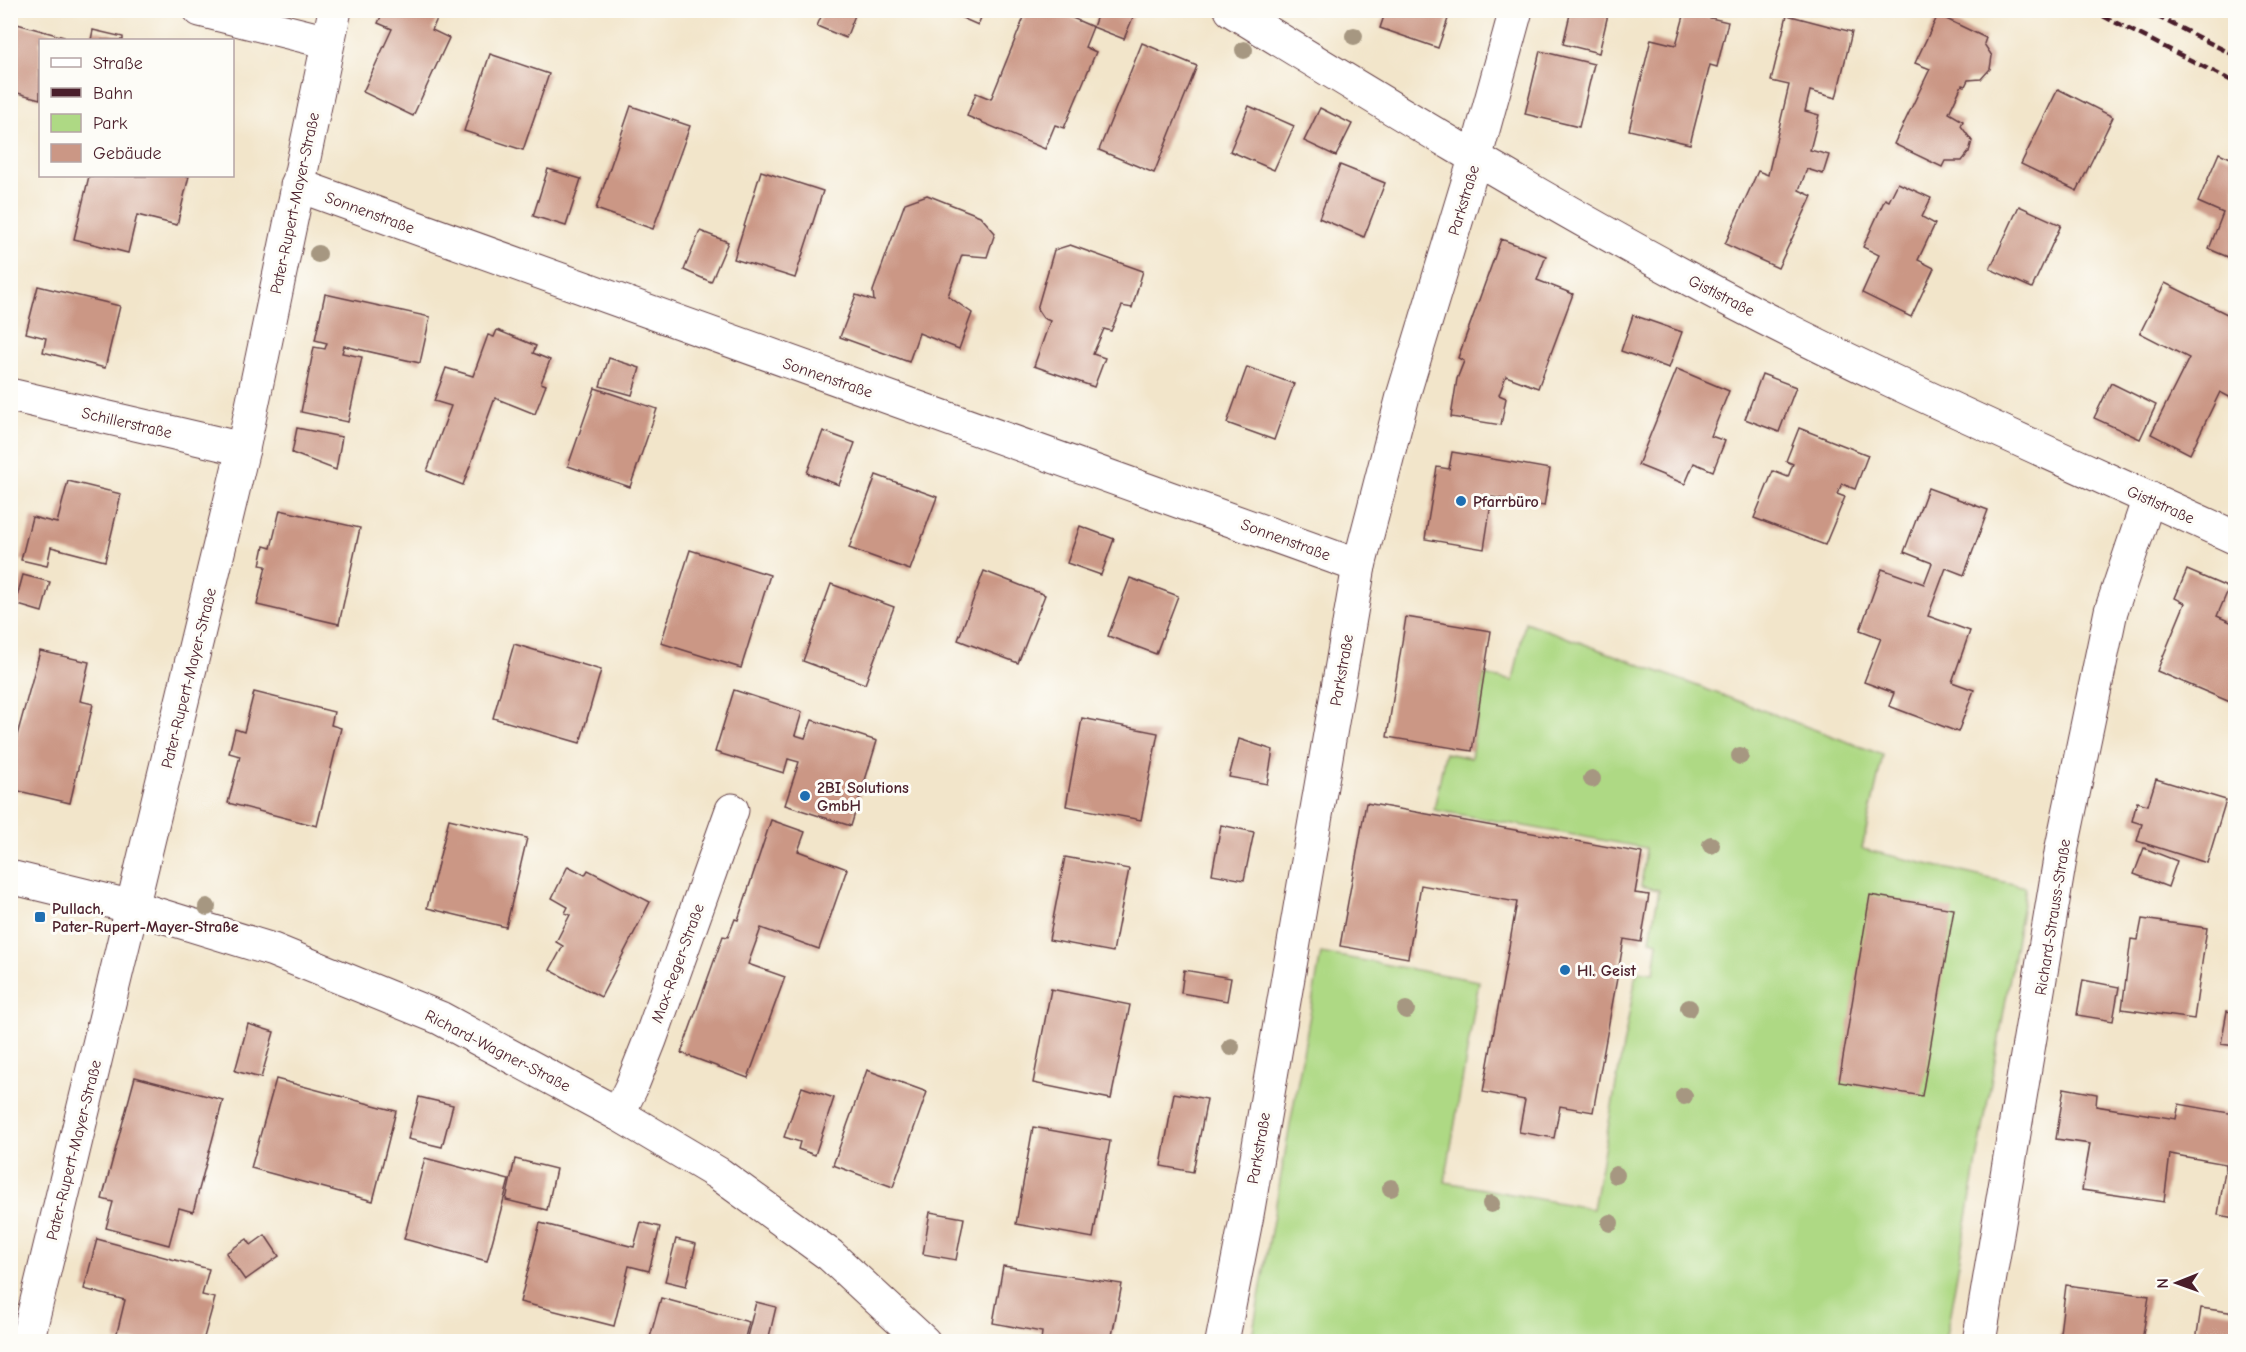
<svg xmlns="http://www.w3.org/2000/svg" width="2246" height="1352" font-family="'Comic Neue',sans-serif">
<rect width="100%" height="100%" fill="#fdfcf7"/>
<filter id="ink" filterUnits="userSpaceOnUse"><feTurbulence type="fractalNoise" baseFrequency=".0167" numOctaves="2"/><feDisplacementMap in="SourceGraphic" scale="12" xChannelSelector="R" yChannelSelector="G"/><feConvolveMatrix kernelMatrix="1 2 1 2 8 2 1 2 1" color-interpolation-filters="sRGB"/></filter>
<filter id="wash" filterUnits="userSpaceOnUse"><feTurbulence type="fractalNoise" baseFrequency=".008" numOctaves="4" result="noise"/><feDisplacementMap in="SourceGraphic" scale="24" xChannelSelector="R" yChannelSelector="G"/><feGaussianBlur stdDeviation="1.35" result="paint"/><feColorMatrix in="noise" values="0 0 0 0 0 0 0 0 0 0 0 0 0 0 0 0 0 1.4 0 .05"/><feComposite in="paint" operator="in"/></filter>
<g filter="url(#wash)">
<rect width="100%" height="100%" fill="#f2e5ca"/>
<path fill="#aed984" stroke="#7c7c58" stroke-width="1.5" d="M1525,622L1883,755L1862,849L2026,887L1945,1341L1251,1342L1321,953L1479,981L1445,1182L1593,1209L1637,971L1654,973L1658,942L1650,940L1659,890L1641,886L1646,848L1434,810L1445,753L1471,758L1484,675L1513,681Z"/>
<g id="blocks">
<g fill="#cb9785">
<path d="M384,10H441L432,30L449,38L413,116L363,92L392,29L378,23Z"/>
<path d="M824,10H857L846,38L817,26Z"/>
<path d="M944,10H984L978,25Z"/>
<path d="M1027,10H1054L1093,27L1085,47L1096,52L1064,128L1055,125L1045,149L967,116L976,93L991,99Z"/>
<path d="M1099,10H1136L1124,39L1093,27Z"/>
<path d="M1386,10H1451L1438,48L1380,28Z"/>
<path d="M1571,10H1609L1599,53L1563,44Z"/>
<path d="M1685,12L1728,22L1717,67L1710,65L1690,144L1629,130L1651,39L1676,45Z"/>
<path d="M1787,15L1852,32L1836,98L1810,91L1805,111L1819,115L1810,150L1829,155L1823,174L1807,169L1799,190L1812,196L1778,268L1725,244L1758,171L1768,175L1789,85L1771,81Z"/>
<path d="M1938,15L1986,38L1984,44L1992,56L1990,69L1981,79L1968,80L1965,86L1962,85L1949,113L1963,121L1961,126L1972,141L1969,152L1962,161H1945L1942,167L1894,144L1930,69L1915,63Z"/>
<path d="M10,22L64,37L63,40H40V99L10,91Z"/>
<path d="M93,30L123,37V40H91Z"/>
<path d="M1142,43L1197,66L1154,173L1099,150Z"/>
<path d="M1540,51L1594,64L1579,127L1525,114Z"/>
<path d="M490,54L549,74L523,150L464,131Z"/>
<path d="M2058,89L2113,117L2077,191L2021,164Z"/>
<path d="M631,106L690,126L653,229L596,209Z"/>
<path d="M1249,106L1294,126L1274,170L1230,151Z"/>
<path d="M1320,108L1352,124L1336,156L1304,141Z"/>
<path d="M2219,153L2235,160V260L2209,249L2223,213L2198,202Z"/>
<path d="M1340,165L1385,183L1364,237L1319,218Z"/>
<path d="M548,169L581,179L566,226L533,216Z"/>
<path d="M761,171L823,191L795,278L734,259Z"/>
<path d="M89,176H189L177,225L137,215L128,253L74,239Z"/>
<path d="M1898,183L1931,198L1922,217L1935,224L1918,260L1934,268L1911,317L1862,293L1879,255L1863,247L1885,199L1889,201Z"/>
<path d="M927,195L980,216L995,233L987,257L962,255L948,296L972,313L959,349L919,333L909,362L840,337L856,295L874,301L873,291L905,203Z"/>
<path d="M2019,206L2061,225L2032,288L1990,269Z"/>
<path d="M700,231L728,242L711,282L684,270Z"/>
<path d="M1501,239L1546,256L1537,280L1573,294L1538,388L1506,376L1499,395L1506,398L1501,425L1451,417L1457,379L1464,361L1458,358Z"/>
<path d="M1070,245L1143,271L1132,308L1122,306L1111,331L1104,329L1093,354L1105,358L1094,387L1034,366L1050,321L1043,318L1037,309L1054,250Z"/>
<path d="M2165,283L2235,318V400L2220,392L2190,454L2151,434L2189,358L2140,333Z"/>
<path d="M38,286L120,306L105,368L43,352L46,338L26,333Z"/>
<path d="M325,294L430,317L420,363L344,346L342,353L362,357L348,422L301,412L314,347L325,349L327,343L315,340Z"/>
<path d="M1633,315L1682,332L1669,368L1621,351Z"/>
<path d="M497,330L536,346L533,353L550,360L541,383L546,385L535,414L495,398L463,485L427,471L451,406L434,401L446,368L473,376L488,335L494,337Z"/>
<path d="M609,358L640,368L632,395L600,386Z"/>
<path d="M1247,367L1294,384L1274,440L1227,423Z"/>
<path d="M1677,369L1729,391L1711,436L1725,441L1713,471L1694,463L1685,484L1638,465Z"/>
<path d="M1762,374L1796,387L1779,432L1745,419Z"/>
<path d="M2111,383L2156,405L2140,439L2094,418Z"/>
<path d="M595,388L657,409L630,487L568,466Z"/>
<path d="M297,428L342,437L336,470L292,453Z"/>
<path d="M1799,428L1868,455L1855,489L1842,484L1837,494L1845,497L1825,545L1754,518L1773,471L1788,477L1793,464L1786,461Z"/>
<path d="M823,431L855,443L839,485L807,473Z"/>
<path d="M1452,452L1550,469L1544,506L1492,497L1484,549L1425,539L1437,467L1449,469Z"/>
<path d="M876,475L937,497L910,570L849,548Z"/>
<path d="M68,481L121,494L105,561L51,547L47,566L21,560L32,517L57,523Z"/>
<path d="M1928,488L1988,510L1964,575L1946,568L1928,616L1970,631L1952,682L1974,690L1958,732L1889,706L1894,693L1864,682L1881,638L1860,630L1882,569L1924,584L1932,563L1904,552Z"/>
<path d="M280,510L360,528L339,624L257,605L266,566L260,565L264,546L271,548Z"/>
<path d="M1080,526L1114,539L1101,575L1067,563Z"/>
<path d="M690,550L770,575L741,668L661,643Z"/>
<path d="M2187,570L2229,588L2217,616L2235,624V704L2157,671L2185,603L2175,598Z"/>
<path d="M984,571L1045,595L1018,663L958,640Z"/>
<path d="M23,575L50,582L42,612L15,604Z"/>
<path d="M1130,578L1178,596L1156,654L1108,636Z"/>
<path d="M831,584L894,607L865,684L803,661Z"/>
<path d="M1406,617L1491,631L1472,751L1387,737Z"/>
<path d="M514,644L601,670L580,743L493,718Z"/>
<path d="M40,651L89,662L80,701L93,704L70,803L10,789V742L15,743Z"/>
<path d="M734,690L802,712L795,735L805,738L812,720L877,741L851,826L785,805L799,762L788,759L784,773L715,752Z"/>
<path d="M254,692L334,712L331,725L341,728L317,826L228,803L240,756L229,753L235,729L244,732Z"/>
<path d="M1082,718L1158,733L1141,820L1066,806Z"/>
<path d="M1239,739L1273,750L1267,784L1229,777Z"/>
<path d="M2156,779L2226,800L2207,863L2137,841L2142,824L2132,821L2137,802L2148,805Z"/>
<path d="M1366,803L1642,853L1635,893L1649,895L1641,942L1624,939L1593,1112L1560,1106L1554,1138L1519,1132L1525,1100L1483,1092L1517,902L1421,885L1408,958L1340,946Z"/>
<path d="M449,819L527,838L506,927L427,908Z"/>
<path d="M771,820L805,832L798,851L847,869L819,949L761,928L748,964L785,977L748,1078L681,1053L723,936L728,937L735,919L738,920Z"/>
<path d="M1221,825L1254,832L1244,880L1212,874Z"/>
<path d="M2144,848L2177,861L2168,887L2134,874Z"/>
<path d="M1065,857L1129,869L1113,952L1049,940Z"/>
<path d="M568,866L585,875L588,870L650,902L601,997L550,970L563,946L556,942L570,915L565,913L568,907L552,898Z"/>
<path d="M1870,895L1954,909L1922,1096L1839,1082Z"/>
<path d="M2142,919L2207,928L2194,1019L2122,1009L2131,939L2138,940Z"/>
<path d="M1184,970L1231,978L1227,1001L1181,993Z"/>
<path d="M2083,980L2119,987L2113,1021L2077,1015Z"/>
<path d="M1051,989L1130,1005L1111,1099L1033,1083Z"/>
<path d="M2227,1011L2235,1013V1046L2221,1044Z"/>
<path d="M248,1024L274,1032L261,1078L235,1071Z"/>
<path d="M867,1070L927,1092L893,1187L833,1165Z"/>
<path d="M135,1077L223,1100L193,1212L179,1208L169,1245L106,1228L113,1202L102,1199Z"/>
<path d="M276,1079L396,1111L373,1201L251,1168Z"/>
<path d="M802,1087L834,1098L815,1155L798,1149L800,1142L784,1137Z"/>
<path d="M2064,1088L2097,1094L2096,1106L2176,1119L2179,1104L2235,1114L2232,1132H2235V1218L2218,1215L2226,1164L2170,1154L2164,1202L2082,1190L2090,1144L2056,1139Z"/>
<path d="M1174,1093L1207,1099L1193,1172L1161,1166Z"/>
<path d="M419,1097L453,1105L442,1147L408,1139Z"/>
<path d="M1033,1127L1110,1141L1093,1238L1016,1224Z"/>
<path d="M425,1158L509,1180L487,1261L404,1239Z"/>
<path d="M515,1159L556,1169L547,1210L506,1200Z"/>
<path d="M930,1212L964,1218L956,1260L923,1254Z"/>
<path d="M641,1222L660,1227L649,1271L629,1266L614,1326L520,1302L540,1223L634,1247Z"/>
<path d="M265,1235L279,1256L245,1280L226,1253L247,1239L251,1245Z"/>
<path d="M97,1239L209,1269L202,1295L215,1298L203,1341H115L125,1300L84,1289Z"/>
<path d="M676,1239L696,1244L686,1286L665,1281Z"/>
<path d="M1003,1266L1122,1284L1111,1341H1041L1042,1332L993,1323Z"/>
<path d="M2066,1285L2149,1296L2142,1341H2059Z"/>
<path d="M661,1298L749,1322L744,1341H649Z"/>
<path d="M756,1302L776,1307L768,1341H746Z"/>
<path d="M2201,1308L2235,1313V1341H2196Z"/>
</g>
</g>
</g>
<g filter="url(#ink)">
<use href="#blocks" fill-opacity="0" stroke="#633d43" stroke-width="1.5"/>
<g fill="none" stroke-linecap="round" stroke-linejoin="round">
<g stroke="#633d43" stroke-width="35">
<g id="minor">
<path d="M200,10L328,42"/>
<path d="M1231,10C1381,102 1530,193 1684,276C1863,373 2051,453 2236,538"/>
<path d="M297,185L1359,566"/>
<path d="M10,395L243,449"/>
<path d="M10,877L133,907L273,950L440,1018L618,1114L719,1174L830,1255L924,1342"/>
<path d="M618,1114L631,1088L650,1040L732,810"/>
<path d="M27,1342L243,449L335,10"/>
<path d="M1222,1342L1247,1215L1359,566L1403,396L1475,159L1516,10"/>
<path d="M1979,1342L2062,847L2111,611L2149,498"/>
</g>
</g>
<use href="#minor" stroke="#fff" stroke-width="33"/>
<g stroke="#4a1f2b" stroke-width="4.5" stroke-dasharray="9 4.5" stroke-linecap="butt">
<path d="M2091,10L2236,83"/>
<path d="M2144,10L2236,56"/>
</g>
</g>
<g fill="#a69781">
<circle cx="1354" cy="36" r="9"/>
<circle cx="1244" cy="50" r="9"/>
<circle cx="318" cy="254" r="9"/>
<circle cx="1740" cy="756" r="9"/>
<circle cx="1592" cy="779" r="9"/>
<circle cx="1711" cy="845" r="9"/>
<circle cx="207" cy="907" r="9"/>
<circle cx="1689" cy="1008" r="9"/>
<circle cx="1406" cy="1010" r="9"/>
<circle cx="1231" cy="1047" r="9"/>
<circle cx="1684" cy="1096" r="9"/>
<circle cx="1616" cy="1175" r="9"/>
<circle cx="1391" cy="1188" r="9"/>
<circle cx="1491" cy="1204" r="9"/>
<circle cx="1610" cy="1223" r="9"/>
</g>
</g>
<g fill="#1f6fb2" stroke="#fdfcf7" stroke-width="2">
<circle cx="1461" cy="501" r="6"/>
<circle cx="805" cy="796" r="6"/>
<rect x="34" y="911" width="12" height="12" rx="3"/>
<circle cx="1565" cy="970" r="6"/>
</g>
<g text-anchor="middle" stroke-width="6" stroke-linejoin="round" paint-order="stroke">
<g font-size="16" fill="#4a1f2b" stroke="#fdfcf7">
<text transform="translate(1463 200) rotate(-73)" y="6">Parkstraße</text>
<text transform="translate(294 203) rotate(-78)" y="6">Pater-Rupert-Mayer-Straße</text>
<text transform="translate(370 212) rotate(20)" y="6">Sonnenstraße</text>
<text transform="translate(1722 295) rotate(27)" y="6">Gistlstraße</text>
<text transform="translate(828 377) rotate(19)" y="6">Sonnenstraße</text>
<text transform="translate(127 422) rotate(13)" y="6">Schillerstraße</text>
<text transform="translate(2161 504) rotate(24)" y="6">Gistlstraße</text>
<text transform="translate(1286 539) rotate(20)" y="6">Sonnenstraße</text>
<text transform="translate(1341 670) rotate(-80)" y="6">Parkstraße</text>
<text transform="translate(188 678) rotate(-76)" y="6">Pater-Rupert-Mayer-Straße</text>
<text transform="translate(2052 917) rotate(-81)" y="6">Richard-Strauss-Straße</text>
<text transform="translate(677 963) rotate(-70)" y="6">Max-Reger-Straße</text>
<text transform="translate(498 1050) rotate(27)" y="6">Richard-Wagner-Straße</text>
<text transform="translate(1258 1148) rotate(-80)" y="6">Parkstraße</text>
<text transform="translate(73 1150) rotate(-76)" y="6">Pater-Rupert-Mayer-Straße</text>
</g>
<g font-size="16" font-weight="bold" fill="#4a1f2b" stroke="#fdfcf7" text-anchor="start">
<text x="1473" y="507">Pfarrbüro</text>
<text x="817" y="793">2BI Solutions<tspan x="817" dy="18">GmbH</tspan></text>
<text x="52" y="914">Pullach,<tspan x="52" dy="18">Pater-Rupert-Mayer-Straße</tspan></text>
<text x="1577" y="976">Hl. Geist</text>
</g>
</g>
<rect width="2246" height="1352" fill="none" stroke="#fdfcf7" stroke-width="36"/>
<rect x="39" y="39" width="195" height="138" fill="#fdfcf7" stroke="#b5a4a5" stroke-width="1.5"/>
<rect x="51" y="58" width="30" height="9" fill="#ffffff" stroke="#b5a4a5" stroke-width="1.5"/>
<text x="93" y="69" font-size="18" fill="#4a1f2b">Straße</text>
<rect x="51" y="88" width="30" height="9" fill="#4a1f2b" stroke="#b5a4a5" stroke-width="1.5"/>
<text x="93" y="99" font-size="18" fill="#4a1f2b">Bahn</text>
<rect x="51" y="114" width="30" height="18" fill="#aed984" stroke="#b5a4a5" stroke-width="1.5"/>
<text x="93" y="129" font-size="18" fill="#4a1f2b">Park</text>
<rect x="51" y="144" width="30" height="18" fill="#cb9785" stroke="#b5a4a5" stroke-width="1.5"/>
<text x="93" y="159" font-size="18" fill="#4a1f2b">Gebäude</text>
<g transform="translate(2177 1283) rotate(269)" stroke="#fdfcf7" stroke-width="4.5" paint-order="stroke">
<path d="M0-4.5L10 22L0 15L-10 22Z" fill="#4a1f2b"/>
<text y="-9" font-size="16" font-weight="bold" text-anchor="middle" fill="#4a1f2b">N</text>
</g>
</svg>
